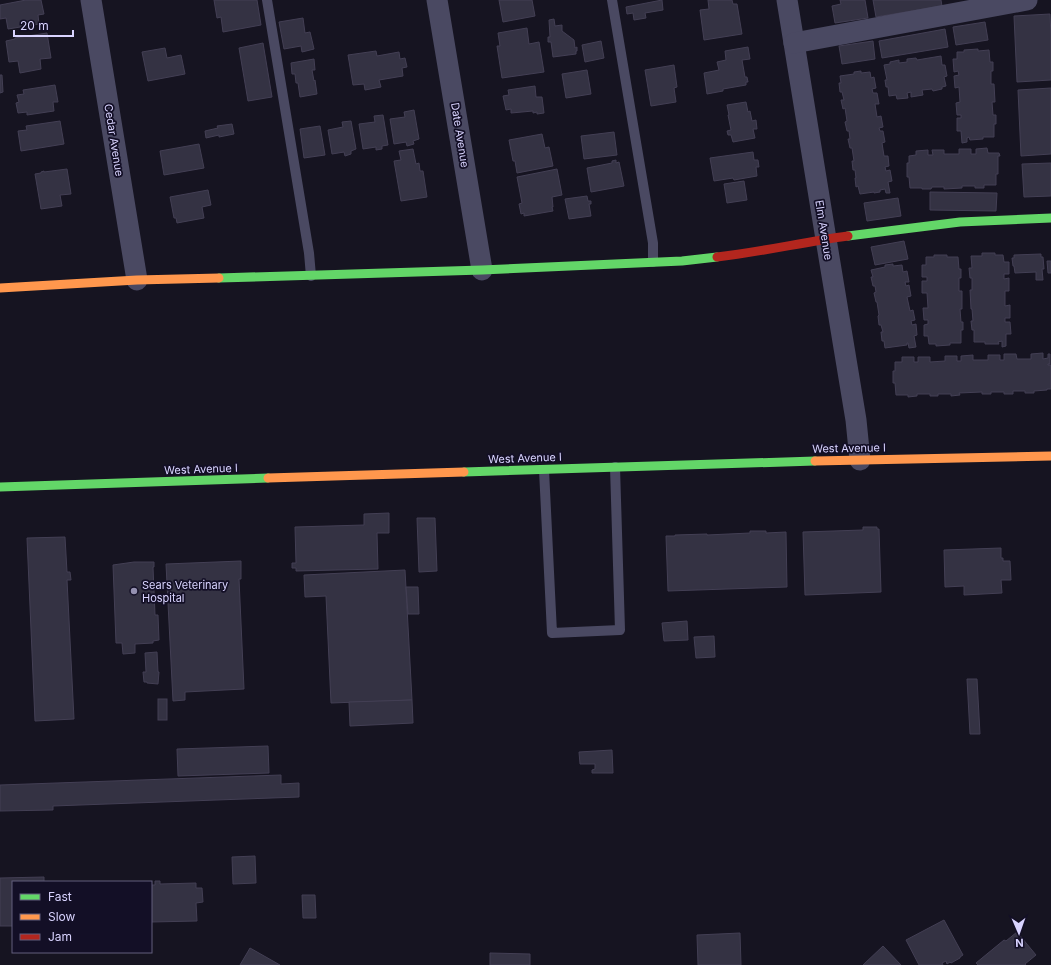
<svg xmlns="http://www.w3.org/2000/svg" width="1051" height="965" font-family="Inter,sans-serif">
<rect width="100%" height="100%" fill="#161421"/>
<g fill="#343243" stroke="#433f54">
<path d="M26,0H41L44,14L38,15L39,24L8,29L6,18L0,19V5Z"/>
<path d="M214,0H257L261,25L223,32L221,17L217,18Z"/>
<path d="M499,0H532L535,16L503,22Z"/>
<path d="M662,0L663,10L645,13L646,18L634,20L633,13L627,14L626,7Z"/>
<path d="M708,0H732L733,4H737L742,34L704,40L700,10L709,9Z"/>
<path d="M840,0H865L868,18L835,23L832,6L841,4Z"/>
<path d="M873,0H941L942,6L876,17Z"/>
<path d="M1050,14L1051,37V80L1017,82L1014,16Z"/>
<path d="M303,18L305,33L310,32L314,49L302,52L301,46L284,49L279,22Z"/>
<path d="M554,19L555,26L562,25V31L574,40L575,48L577,47V51H576V54L553,57L551,42H548V37H550L549,20Z"/>
<path d="M985,22L988,40L956,45L953,27Z"/>
<path d="M527,28L529,44L539,42L544,72L502,78L497,46H500L498,33Z"/>
<path d="M945,29L948,47L882,58L879,41Z"/>
<path d="M47,33L51,58L40,59L41,69L20,73L18,61L9,62L6,41L15,39V38Z"/>
<path d="M601,41L604,58L585,62L582,45Z"/>
<path d="M873,41L875,59L842,64L839,46Z"/>
<path d="M263,43L272,97L248,101L239,48Z"/>
<path d="M748,47L750,59L742,60L745,77H747L748,82H746V85L723,89V91L707,94L704,73L719,70L717,62L726,60L725,51Z"/>
<path d="M165,48L167,58L181,55L185,74L148,81L142,52Z"/>
<path d="M978,49V51L989,50L990,62H993V71H991V84H994L995,102H992L993,115H996V124H994V137H983V139L970,140L969,137L967,138V142L962,143L961,131H957V118H961V115H957L956,103L960,102L959,87L955,88L954,76L959,75L958,71L954,72L953,59H957V52H964V50Z"/>
<path d="M376,51L377,56L399,52L400,59L405,58L407,67L402,68L403,76L379,80L381,87L365,90L364,84L353,85L348,55Z"/>
<path d="M941,56L942,65H945L947,76L944,77L946,86L942,87V89L933,91L932,89L922,90L923,95L911,97V92L907,93L908,98L897,99L896,95L889,96L888,87H886L885,80H887L884,65L890,64V62L899,60V63L907,62V59L916,58L917,60Z"/>
<path d="M314,59L315,70H312L314,81L315,80L317,94L300,97L298,83H296L295,74H292L291,63Z"/>
<path d="M674,65L677,87L674,88L676,102L651,106L645,70Z"/>
<path d="M587,70L591,94L566,98L562,74Z"/>
<path d="M861,71V73L870,72L871,78L874,77L876,88L872,89L873,93H877L879,104H875L877,117L881,116L883,127L879,128L880,131H883L885,142L882,143L884,156H888L889,166L885,167L886,171L890,170L892,181L888,182L890,193H886L885,189L880,190V192L874,193V192L860,194L858,186L856,187L855,178H856L855,170H853L852,161H854L852,148H850L848,139H850L849,131H847L845,122L847,121L845,108L843,109L841,100H844L842,92H840L839,83H841L840,76L854,74V72Z"/>
<path d="M0,75H2L3,92L0,93Z"/>
<path d="M55,85L58,102H53L54,111L27,115V112L18,113L16,103L19,102L17,95L24,94L23,90Z"/>
<path d="M535,86L536,97H542L544,113L537,114V112L533,113V111L511,113V109L506,110L503,96L509,95L508,90Z"/>
<path d="M1051,88V154L1021,156L1018,90Z"/>
<path d="M746,102L748,112L750,111L752,121L756,120L757,129H753L755,138L733,142L731,135H728L727,131L731,130L728,115H729L727,105Z"/>
<path d="M414,110L419,139L413,141L414,144L407,146L406,142L394,144L390,119L405,117L404,112Z"/>
<path d="M383,115L388,145L382,146V149L376,150V147L363,149L359,124L375,122L374,116Z"/>
<path d="M60,121L64,144L21,151L18,131L27,130L26,126Z"/>
<path d="M351,121L356,149L351,151V154L345,156L344,152L332,154L328,130L343,127L342,122Z"/>
<path d="M232,124L234,134L219,137V135L206,138L205,131L218,128L217,126Z"/>
<path d="M320,126L325,155L304,158L300,129Z"/>
<path d="M614,132L617,155L584,159L581,136Z"/>
<path d="M542,134L545,148L549,147L553,166L517,173L515,161H513L509,140Z"/>
<path d="M199,144L204,168L164,175L160,151Z"/>
<path d="M987,148L988,153H999L1000,156H998V174H996V185H984V188H975V186H962V188L944,189V187H932L931,189H922V188H910L909,177H907V163H909V156L916,155V151L928,150V155H933L932,150H944V154H959V149H971V154H976V149Z"/>
<path d="M413,149L416,164L419,163L420,171H423L427,197L401,201L394,161L401,160L399,151Z"/>
<path d="M753,152L754,160H758L759,167H756L757,176L734,180L733,178L714,181L710,158Z"/>
<path d="M616,160V163L619,162L624,186L591,192L587,168L612,163V161Z"/>
<path d="M1051,163V196L1024,197L1022,164Z"/>
<path d="M67,169L71,194L60,195L62,206L41,209L35,174L41,173V172L44,171V172Z"/>
<path d="M557,169L562,195L552,197L553,207H552L553,211L524,216V213L521,214L519,204L522,203L517,177Z"/>
<path d="M744,181L747,200L727,203L724,184Z"/>
<path d="M208,190L211,205L202,207L204,218L177,223L176,218H174L170,197Z"/>
<path d="M930,192L997,193L996,211L930,210Z"/>
<path d="M587,196L588,201H591V204H589L591,216L569,219L565,199Z"/>
<path d="M898,198L901,216L867,221L864,203Z"/>
<path d="M904,241L908,259L875,265L871,247Z"/>
<path d="M982,253H995V255H1003L1004,262H1009V274H1004V279L1009,278V291H1005V306L1010,305V318H1005V322H1010L1011,334H1006V346L1002,347V341L998,342L999,344H985V342H974V330H972L971,321H973L972,309H971L970,290H972V278H970L969,268H972L971,256H982Z"/>
<path d="M1041,254V257H1043L1044,269H1042L1043,280H1036V272L1015,273L1014,266H1013L1012,258H1014V255Z"/>
<path d="M934,255H947V257H958L959,269H961V278H959V291H962V309H960L961,322H963V330H961V343H950V345L936,346V344H929L928,336H924V325L928,324V320H924L923,308H928L927,293H922V281H927V277H922V265H926V257H934Z"/>
<path d="M1047,261H1051V273H1048Z"/>
<path d="M893,264V266L902,265L903,272L907,271L909,282H905L906,286L909,285L911,296L907,297L910,311L913,310L915,320L911,321L912,325L916,324L917,335L914,336L916,347L909,348L908,343H907V345L885,348L884,341H882L881,332H883L881,325H879L878,316L879,315L877,302H876L874,293L876,292L875,286H873L871,277H873L871,270L885,267V265Z"/>
<path d="M1043,353V359L1048,358V354H1050V364H1048V365H1051V389H1047V390L1034,391V393H1025V391H1013V394H1004V392H991V394H982V392L959,393L960,395L951,396V394H938V396H930V394H917V396L908,397V395H896L895,383H893V371H895V362H902V357H914V362H918V357H930V362L945,361V356H957V361H961V356L973,355V360H988V355H1000V360H1004V354H1016L1017,359H1031V354Z"/>
<path d="M389,513V533H377L378,569L296,571V568H292V563H296L295,527L364,525V514Z"/>
<path d="M417,518H435L437,571L419,572Z"/>
<path d="M863,527H877V529H879L881,592L805,595L803,532L863,530Z"/>
<path d="M750,531H766V533L786,532L787,587L668,591L666,536H675V535L707,534V535L750,533Z"/>
<path d="M65,537L67,572H70L71,580H67L74,719L35,721L27,538Z"/>
<path d="M1001,548V558H1003V561H1010L1011,580H1001L1002,593L964,595V586L945,587L944,550Z"/>
<path d="M241,561V579H239L244,689L185,692V700L173,701L166,564Z"/>
<path d="M134,562H154V567H153L155,615H158L159,640L153,641V643L135,644V653L123,654L122,643H116L113,565Z"/>
<path d="M405,570L412,700L331,703L326,596L305,597L304,575Z"/>
<path d="M406,587H418L419,614H408Z"/>
<path d="M687,621L688,640L664,641L662,623Z"/>
<path d="M714,636L715,657L696,658L694,637Z"/>
<path d="M157,652L158,672H159L158,684L147,683V682H144L143,672H146L145,653Z"/>
<path d="M967,679H977L980,734H970Z"/>
<rect x="158" y="699" width="9" height="21"/>
<path d="M412,700L413,723L350,726L349,702Z"/>
<path d="M268,746L269,773L178,776L177,749Z"/>
<path d="M612,750L613,773H592V770L595,769V764H580L579,752Z"/>
<path d="M281,775V784L299,783V797L53,806V810L0,811V785Z"/>
<path d="M255,856L256,883L233,884L232,857Z"/>
<path d="M44,877V882H13V926H0V878Z"/>
<path d="M155,881H160V884L196,883V888H202L203,902L196,903L197,921L151,922V885H155Z"/>
<path d="M302,895H315L316,918H303Z"/>
<path d="M944,920L963,955L960,957V958L951,963L950,962L947,964L946,961L942,963L943,965H919L906,940Z"/>
<path d="M1017,932L1036,955L1025,964L1026,965H978L976,963L1004,940L1006,941Z"/>
<path d="M740,933L741,965H698L697,935Z"/>
<path d="M883,946L901,965H863Z"/>
<path d="M250,948L280,965H240Z"/>
<path d="M490,953L530,954V965H490Z"/>
</g>
<g fill="none" stroke-linecap="round" stroke-linejoin="round">
<g stroke="#4a4962" stroke-width="10">
<path d="M267,0L309,253L311,276"/>
<path d="M612,0L653,243V262"/>
<path d="M544,470L552,633L620,630L615,467"/>
</g>
<g stroke="#4a4962" stroke-width="21">
<path d="M91,0L137,280"/>
<path d="M437,0L482,270"/>
<path d="M787,0L826,239L856,420L860,460"/>
<path d="M794,43L1027,0"/>
</g>
<g stroke="#63d668" stroke-width="9">
<path d="M848,236L960,222L1051,218"/>
<path d="M219,278L482,270L682,261L717,257"/>
<path d="M464,472L815,461"/>
<path d="M0,487L268,478"/>
</g>
<g stroke="#ff974d" stroke-width="9">
<path d="M0,288L137,280L219,278"/>
<path d="M815,461L1051,456"/>
<path d="M268,478L464,472"/>
</g>
<path stroke="#b3261e" stroke-width="9" d="M717,257C761,252 804,242 848,236"/>
</g>
<circle fill="#9591b1" stroke="#130f26" stroke-width="1.5" cx="134" cy="591" r="4"/>
<g text-anchor="middle" stroke-width="3.5" stroke-linejoin="round" paint-order="stroke">
<g font-size="11" fill="#d9d4ff" stroke="#130f26">
<text transform="translate(460 135) rotate(81)" y="4">Date Avenue</text>
<text transform="translate(114 140) rotate(81)" y="4">Cedar Avenue</text>
<text transform="translate(824 230) rotate(81)" y="4">Elm Avenue</text>
<text transform="translate(849 448) rotate(-1)" y="4">West Avenue I</text>
<text transform="translate(525 458) rotate(-2)" y="4">West Avenue I</text>
<text transform="translate(201 469) rotate(-2)" y="4">West Avenue I</text>
</g>
<g font-size="11" fill="#d9d4ff" stroke="#130f26" text-anchor="start">
<text x="142" y="589">Sears Veterinary<tspan x="142" dy="13">Hospital</tspan></text>
</g>
</g>
<rect x="12" y="881" width="140" height="72" fill="#130f26" stroke="#625e7d"/>
<rect x="20" y="894" width="20" height="6" fill="#63d668" stroke="#625e7d"/>
<text x="48" y="901" font-size="12" fill="#d9d4ff">Fast</text>
<rect x="20" y="914" width="20" height="6" fill="#ff974d" stroke="#625e7d"/>
<text x="48" y="921" font-size="12" fill="#d9d4ff">Slow</text>
<rect x="20" y="934" width="20" height="6" fill="#b3261e" stroke="#625e7d"/>
<text x="48" y="941" font-size="12" fill="#d9d4ff">Jam</text>
<g transform="translate(1019 933) rotate(178)" stroke="#130f26" stroke-width="3" paint-order="stroke">
<path d="M0-3L7 15L0 10L-7 15Z" fill="#d9d4ff"/>
<text y="-6" font-size="11" font-weight="bold" text-anchor="middle" fill="#d9d4ff">N</text>
</g>
<path d="M14 30v6h59v-6" fill="none" stroke="#d9d4ff" stroke-width="2"/>
<text x="20" y="30" font-size="12" fill="#d9d4ff" stroke="#130f26" stroke-width="3" paint-order="stroke">20 m</text>
</svg>
